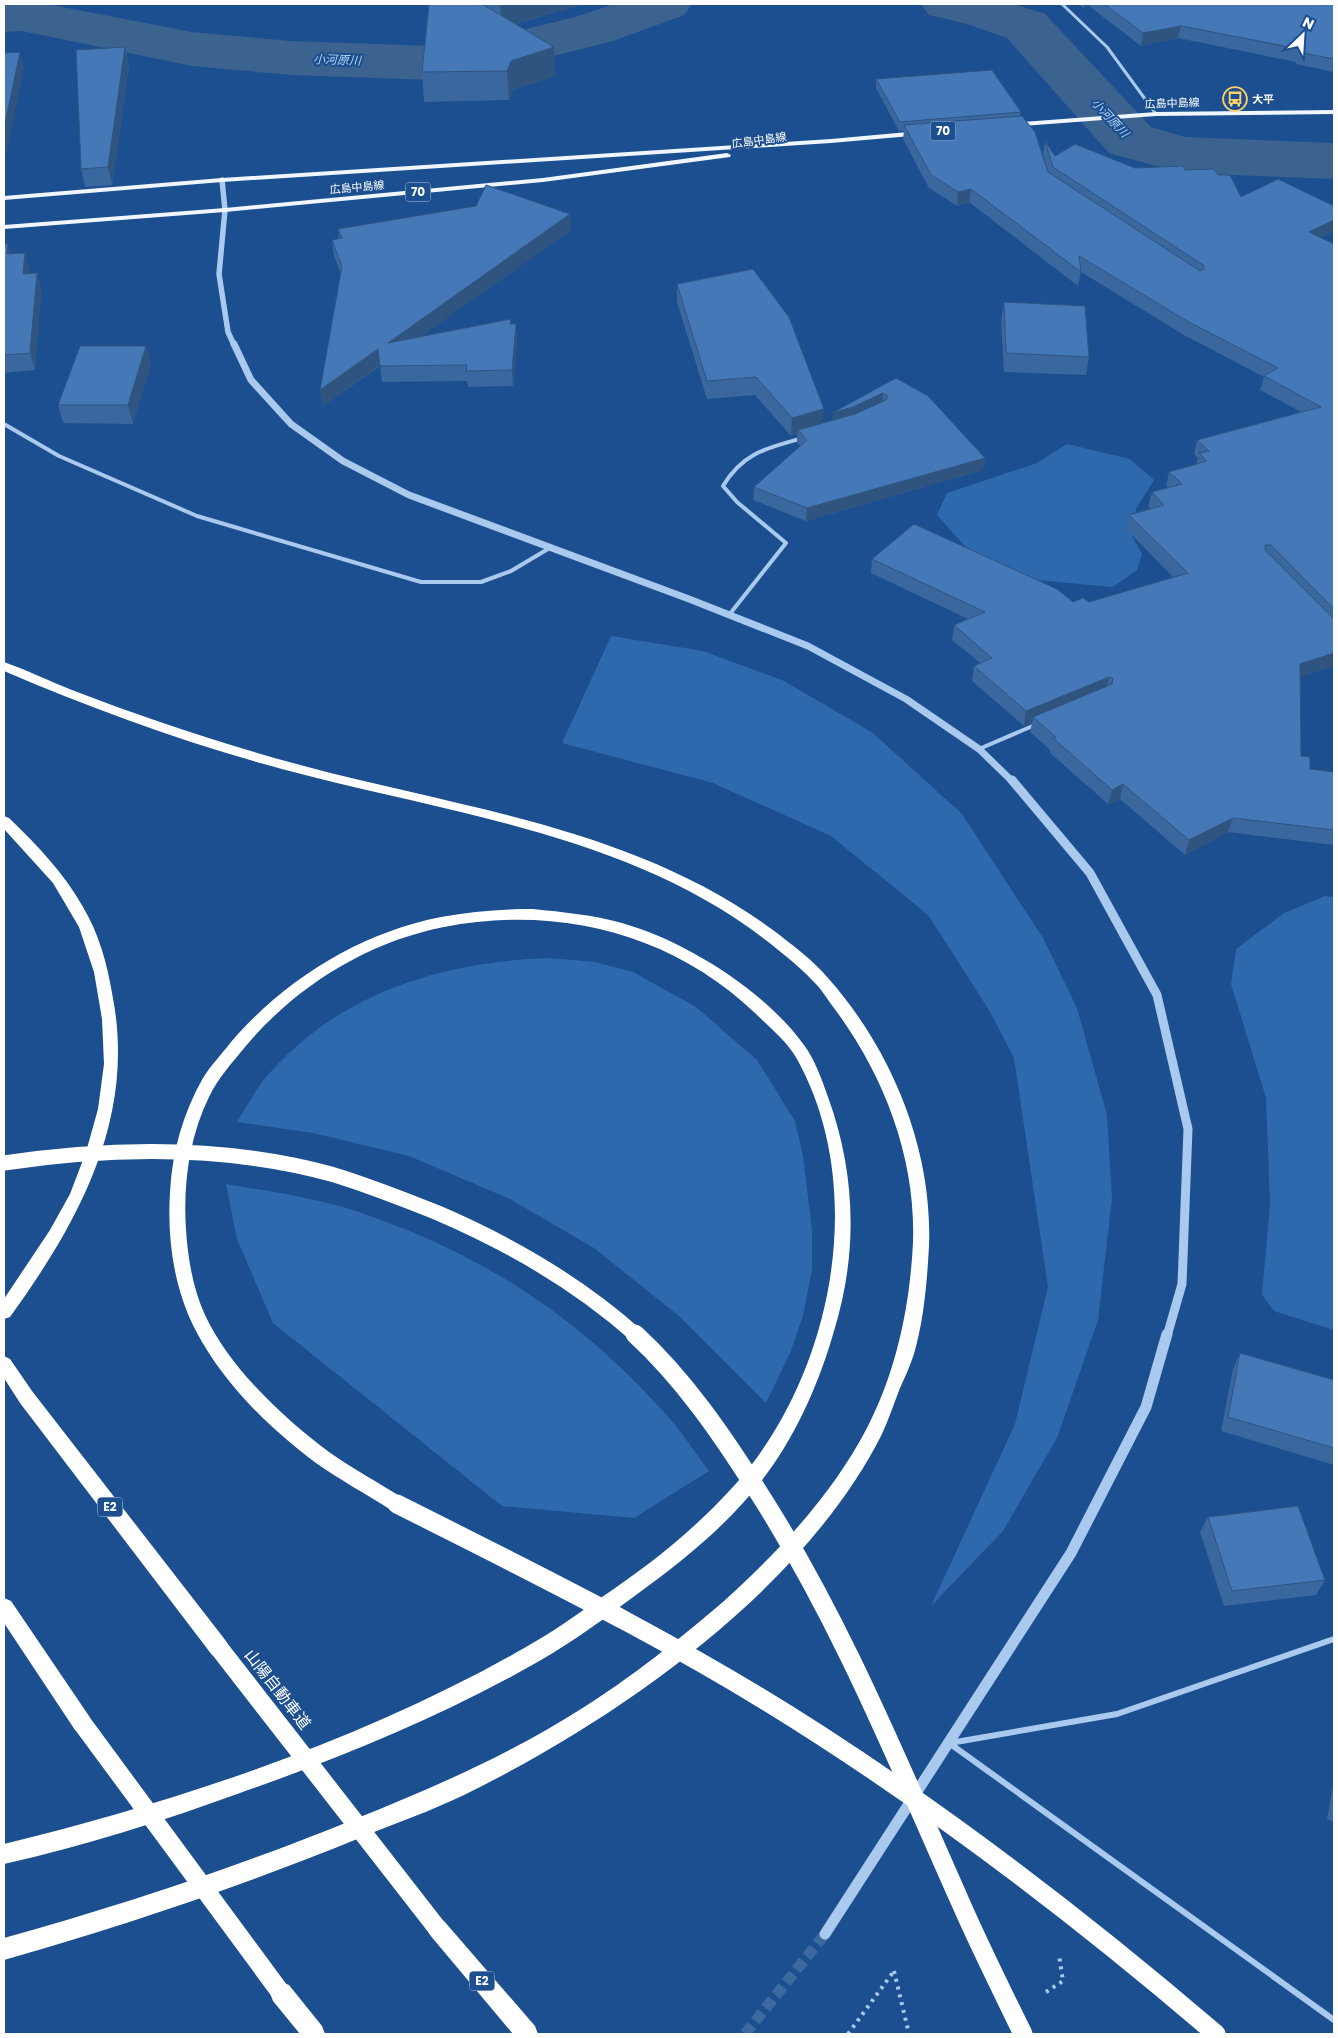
<svg xmlns="http://www.w3.org/2000/svg" width="1338" height="2038" font-family="Poppins,'Noto Sans JP',sans-serif">
<rect width="100%" height="100%" fill="#1b4f8f"/>
<g fill="#2e69ad">
<path d="M1067,444L1130,459L1154,480L1136,509L1132,536L1142,554L1137,570L1113,587L1036,580L969,551L937,515L947,493L1037,463Z"/>
<path d="M611,636L703,651L782,680L873,733L962,814L1043,938L1077,1008L1107,1115L1112,1198L1098,1320L1057,1438L1003,1531L931,1606L1015,1424L1048,1287L1014,1058L989,1010L928,915L831,836L713,783L562,743Z"/>
<path d="M1325,896L1334,897V1330L1274,1311L1262,1295L1270,1204L1266,1098L1231,984L1236,949L1284,913Z"/>
<path d="M549,958L595,962L633,972L696,1007L757,1060L795,1121L803,1156L812,1230V1269L803,1316L790,1353L766,1403L679,1316L594,1248L510,1199L409,1156L313,1133L237,1122C246,1108 255,1090 266,1077C340,992 441,962 549,958Z"/>
<path d="M226,1184C274,1192 324,1199 370,1216C487,1257 580,1319 663,1411C680,1429 694,1451 709,1471L634,1518L502,1506L273,1323L237,1239Z"/>
</g>
<g fill="none" stroke-linecap="round" stroke-linejoin="round">
<g fill="#3c6290" fill-rule="evenodd">
<path d="M4,4H47L192,32L291,41L432,46L510,33L575,17L614,4H692L684,15L613,41L510,67L432,80L291,75L192,66L22,31L4,32Z"/>
<path d="M921,4H1014L1045,14L1151,127L1185,137L1334,143V179L1181,173L1109,153L1007,38L967,24L929,15Z"/>
</g>
<path stroke="#3d69a0" stroke-width="11" stroke-dasharray="11 5.5" stroke-linecap="butt" d="M745,2034L825,1934"/>
<g stroke="#a9c9ee" stroke-width="4" stroke-dasharray="3 5" stroke-linecap="butt">
<path d="M894,1971L909,2034"/>
<path d="M1046,1992L1063,1981L1059,1955"/>
<path d="M848,2034L894,1971"/>
</g>
<path stroke="#a9c9ee" stroke-width="3" d="M1062,4L1107,47L1156,114"/>
<g stroke="#a9c9ee" stroke-width="4">
<path d="M4,424L59,456L197,516L421,582H481L511,571L548,549"/>
<path d="M729,615L786,543L737,502L723,486C743,452 768,448 803,438"/>
<path d="M979,749L1035,725"/>
</g>
<g stroke="#a9c9ee" stroke-width="6">
<path d="M949,1743L1334,2020"/>
<path d="M950,1743L1117,1714L1334,1639"/>
</g>
<path stroke="#a9c9ee" stroke-width="5.5" d="M222,180L225,210L219,274L228,332L234,345"/>
<path stroke="#a9c9ee" stroke-width="7" d="M234,344L251,380L291,424L343,461L409,495L689,599L808,646L906,699L979,749L1013,782"/>
<path stroke="#a9c9ee" stroke-width="9" d="M1012,780L1090,873L1157,995L1188,1129L1182,1284L1167,1336"/>
<path stroke="#a9c9ee" stroke-width="11" d="M825,1934L1071,1553L1146,1407L1167,1334"/>
<g fill="#f0f6ff" fill-rule="evenodd">
<path d="M1334,110V114L1156,116L1011,127L1007,125L1011,123L1156,112Z"/>
<path d="M919,131H922V135L831,143L222,182L4,200V196L222,178L831,139Z"/>
<path d="M727,153L731,155L730,157L543,182L225,212L4,229V225L225,208L543,178Z"/>
</g>
<g fill="#fff" fill-rule="evenodd">
<path d="M4,662C27,670 49,681 72,690C147,719 226,745 304,766C465,809 634,828 773,930C791,944 813,960 828,978C892,1050 933,1150 929,1246C927,1282 924,1319 914,1354C910,1366 905,1377 900,1388C894,1403 889,1419 882,1434C803,1591 618,1719 464,1795C431,1811 396,1823 362,1837C245,1885 126,1925 4,1960V1938C123,1905 240,1866 355,1819C433,1788 510,1754 581,1709C629,1679 681,1638 724,1601C780,1550 833,1494 868,1426C897,1369 910,1305 913,1242C916,1158 884,1075 834,1008C827,999 821,988 812,980C799,966 782,953 767,941C636,839 466,816 309,776C205,750 102,713 4,671Z"/>
<path d="M4,816L9,818C37,845 64,873 83,907C99,934 107,963 112,993C137,1116 80,1220 10,1317L4,1319V1299L50,1230L70,1194L86,1152L98,1109L104,1064L102,1019L94,972L79,927L53,883L4,829Z"/>
<path d="M533,909C563,912 593,915 622,923C686,941 765,991 804,1045C815,1060 822,1080 828,1097C856,1174 858,1253 834,1331C820,1380 798,1431 768,1472C733,1521 684,1560 636,1595C605,1618 574,1641 541,1660C446,1715 343,1757 240,1793C163,1821 84,1846 4,1864V1844C180,1801 368,1738 526,1647C551,1633 575,1616 599,1599C647,1567 693,1531 732,1488C832,1379 870,1191 797,1059C787,1041 769,1027 755,1013C671,933 557,905 444,927C367,942 295,987 245,1047C232,1063 218,1078 209,1097C189,1138 183,1185 186,1230C188,1259 193,1289 205,1315C229,1367 284,1419 329,1452C353,1469 379,1483 403,1498L406,1504L403,1510L397,1512L391,1510C366,1494 340,1480 316,1463C270,1429 223,1383 196,1331C174,1289 167,1240 170,1192C172,1152 183,1113 203,1078C211,1065 222,1054 231,1042C285,979 360,933 441,917C472,911 502,909 533,909Z"/>
<path d="M4,1356L10,1359L32,1391L226,1641L229,1648L226,1655L219,1657L212,1655L20,1403L4,1378Z"/>
<path d="M4,1598L11,1601L89,1716L92,1723L89,1730L82,1733L75,1730L4,1623Z"/>
<path d="M437,1918L444,1921L535,2026L538,2034H513L430,1935L427,1928L430,1921Z"/>
<path d="M281,1982L289,1985L322,2026L325,2034H300L273,2001L270,1993L273,1985Z"/>
</g>
<path stroke="#fff" stroke-width="15" d="M4,1163C112,1147 225,1145 331,1174C368,1185 403,1199 438,1213C510,1244 578,1283 637,1336"/>
<g stroke="#fff" stroke-width="19">
<path d="M635,1334C684,1379 722,1435 757,1490C840,1619 897,1760 959,1899C979,1945 1001,1989 1023,2034"/>
<path d="M397,1504C540,1576 685,1647 820,1735C959,1825 1090,1926 1216,2034"/>
<path d="M219,1648L437,1928"/>
<path d="M82,1723L281,1993"/>
</g>
</g>
<g fill="#3a679d">
<path d="M429,4H583L516,24L554,47L555,76L513,90L509,100L424,102L422,72Z"/>
<path d="M1078,4H1334V72L1296,64V62L1178,38L1141,46L1089,6L1084,8Z"/>
<path d="M125,47L129,65L112,185L85,187L81,169Z"/>
<path d="M876,79L1021,112L1020,116L1048,172L1043,154L1045,141L1055,156L1135,168L1185,170L1218,175L1241,197L1334,206V231L1321,238L1334,244V666L1300,677L1301,756L1310,769L1334,772V845L1228,832L1185,855L1120,799L1108,804L1050,753V750L1030,732L1032,723L1024,726L972,681L974,666L980,663L952,640L954,625L968,619L871,573L872,559L1073,602H1089L1174,578L1126,529L1129,515L1150,508L1148,506L1152,492L1167,488L1166,486L1169,472L1196,464L1198,458L1194,454L1197,440L1301,412L1260,390L1264,377L1184,335L1081,272L1078,286L969,202L957,206L929,188L903,139L904,131H899L876,88Z"/>
<path d="M570,214L571,230L421,336L511,319V324H516L517,340L513,386L468,387L467,381L382,382L380,366L323,406L320,390L341,273L334,256L332,240L339,239L338,229Z"/>
<path d="M4,244L11,254L30,269L29,274L37,273L41,290L35,370L4,373Z"/>
<path d="M677,284L823,423L831,421L896,378L985,458L983,470L806,521L753,500L754,487L800,446L797,442V434L791,436L755,395L707,399L677,302Z"/>
<path d="M1004,302L1089,357L1086,375L1004,372L1001,321Z"/>
<path d="M146,346L151,364L133,424L63,423L58,405Z"/>
<path d="M1240,1353L1334,1380V1465L1221,1431L1233,1369Z"/>
<path d="M1208,1517L1325,1580L1316,1595L1224,1606L1200,1532Z"/>
<path d="M1334,1780V1822L1327,1819Z"/>
</g>
<g fill="#305480">
<path d="M500,4H583L502,28Z"/>
<path d="M1084,4H1089V6L1084,8Z"/>
<path d="M1181,26L1178,38L1141,46L1143,33Z"/>
<path d="M125,47L129,65L112,185L108,167Z"/>
<path d="M554,47L555,76L513,90L509,100L507,71L511,61Z"/>
<path d="M20,52L24,68L4,163V129Z"/>
<path d="M971,189L969,202L957,206L958,192Z"/>
<path d="M570,214L571,230L390,359L388,343Z"/>
<path d="M1334,220V231L1305,246L1309,232Z"/>
<path d="M8,244L13,261L7,254Z"/>
<path d="M25,253L30,269L28,291L23,274Z"/>
<path d="M37,273L41,290L35,370L30,353Z"/>
<path d="M516,324L517,340L513,386L512,370Z"/>
<path d="M146,346L151,364L133,424L128,405Z"/>
<path d="M378,349L380,365L323,406L320,390Z"/>
<path d="M883,393L882,405L831,425L832,413Z"/>
<path d="M824,409L822,428L798,430L797,434L791,436L792,418Z"/>
<path d="M985,458L983,470L806,521L807,508Z"/>
<path d="M1334,653V666L1296,678L1300,664Z"/>
<path d="M1109,677L1106,692L1033,717L1032,723L1024,726L1026,711Z"/>
<path d="M1123,784L1120,799L1108,804L1112,790Z"/>
<path d="M1233,818L1228,832L1185,855L1189,840Z"/>
</g>
<g fill="#4478b7" stroke="#305480">
<path d="M429,4H482L554,47L511,61L507,71L422,72Z"/>
<path d="M1104,4H1334V59L1299,52L1300,49L1181,26L1143,33Z"/>
<path d="M125,47L108,167L81,169L76,50Z"/>
<path d="M20,52L4,129V53Z"/>
<path d="M992,70L1021,112L900,122L876,79Z"/>
<path d="M1022,116L1035,132L1048,172L1200,271L1204,269L1203,265L1053,167L1045,141L1055,156L1075,144L1135,168L1183,166L1185,170L1214,169L1218,175H1230L1241,197L1278,179L1334,206V220L1309,232L1334,244V609L1271,545H1265V550L1334,619V653L1300,664L1301,756L1310,757V769L1334,772V830L1233,818L1189,840L1123,784L1112,790L1053,738L1056,737L1033,717L1112,684L1113,678L1109,677L1026,711L974,666L992,658L954,625L985,612L872,559L914,524L1057,589L1073,602L1083,598L1089,602L1188,573L1129,515L1164,505L1152,492L1182,484L1169,472L1207,461L1199,453L1209,451L1197,440L1321,407L1264,376L1278,368L1187,321L1079,256L1081,272L971,189L958,192L931,175L904,125Z"/>
<path d="M486,185L570,214L388,343L511,319L510,324H516L512,370L466,371L467,365L380,366L378,349L320,390L342,266L332,240L342,238L338,229L476,206Z"/>
<path d="M4,244H8L7,254L25,253L23,274L37,273L30,353L4,355Z"/>
<path d="M753,269L789,317L824,409L792,418L756,377L707,381L677,284Z"/>
<path d="M1004,302L1085,306L1089,357L1006,353Z"/>
<path d="M80,346H146L128,405H58Z"/>
<path d="M896,378L928,396L985,458L807,508L754,487L807,440L798,430L855,414L886,400L888,396L883,393L853,407L832,413Z"/>
<path d="M1240,1353L1334,1380V1448L1228,1417Z"/>
<path d="M1298,1506L1325,1580L1232,1591L1208,1517Z"/>
</g>
<defs>
<g id="bus-ring" transform="scale(1.25)"><circle r="9.5" fill="#1b4f8f" stroke="#ffd166" stroke-width="1.5"/><path d="M-5-6H5V4H4V6H2V4H-2V6H-4V4H-5ZM-3.5-4V0h7V-4ZM-3.5 1.2v1.5H-2V1.2ZM2 1.2v1.5H3.5V1.2Z" fill="#ffd166"/></g>
</defs>
<g fill-rule="evenodd">
<use href="#bus-ring" x="1235" y="99"/>
</g>
<g text-anchor="middle" stroke-width="4" stroke-linejoin="round" paint-order="stroke">
<g font-size="11" font-weight="bold" fill="#fff" stroke="#1b4f8f" text-anchor="start">
<text x="1252" y="103">大平</text>
</g>
<g font-size="11" fill="#fff" stroke="#1b4f8f">
<text transform="translate(1172 103) rotate(-2)" y="4">広島中島線</text>
<text transform="translate(759 140) rotate(-8)" y="4">広島中島線</text>
<text transform="translate(357 187) rotate(-5)" y="4">広島中島線</text>
</g>
<g font-size="12" font-style="italic" fill="#b5d3f5" stroke="#1b4f8f">
<text transform="translate(337 60) rotate(2)" y="4">小河原川</text>
<text transform="translate(1110 118) rotate(47)" y="4">小河原川</text>
</g>
<g fill="#1b4f8f" stroke="#bbcadd" stroke-width="1">
<rect x="930.5" y="121.5" width="25" height="19" rx="4"/>
<rect x="405.5" y="182.5" width="25" height="19" rx="4"/>
<rect x="97.5" y="1497.5" width="25" height="19" rx="4"/>
<rect x="469.5" y="1971.5" width="25" height="19" rx="4"/>
</g>
<g font-size="12" font-weight="bold" fill="#fff">
<text x="943" y="135">70</text>
<text x="418" y="196">70</text>
<text x="110" y="1511">E2</text>
<text x="482" y="1985">E2</text>
</g>
<g font-size="16" fill="#fff" stroke="#1b4f8f">
<text transform="translate(278 1689) rotate(52)" y="6">山陽自動車道</text>
</g>
</g>
<rect width="1338" height="2038" fill="none" stroke="#ffffff" stroke-width="10"/>
<g transform="translate(1303 35) rotate(25)" stroke="#1b4f8f" stroke-width="4" paint-order="stroke">
<path d="M0-4L9 19L0 12L-9 19Z" fill="#ffffff"/>
<text y="-8" font-size="14" font-weight="bold" text-anchor="middle" fill="#ffffff">N</text>
</g>
</svg>
